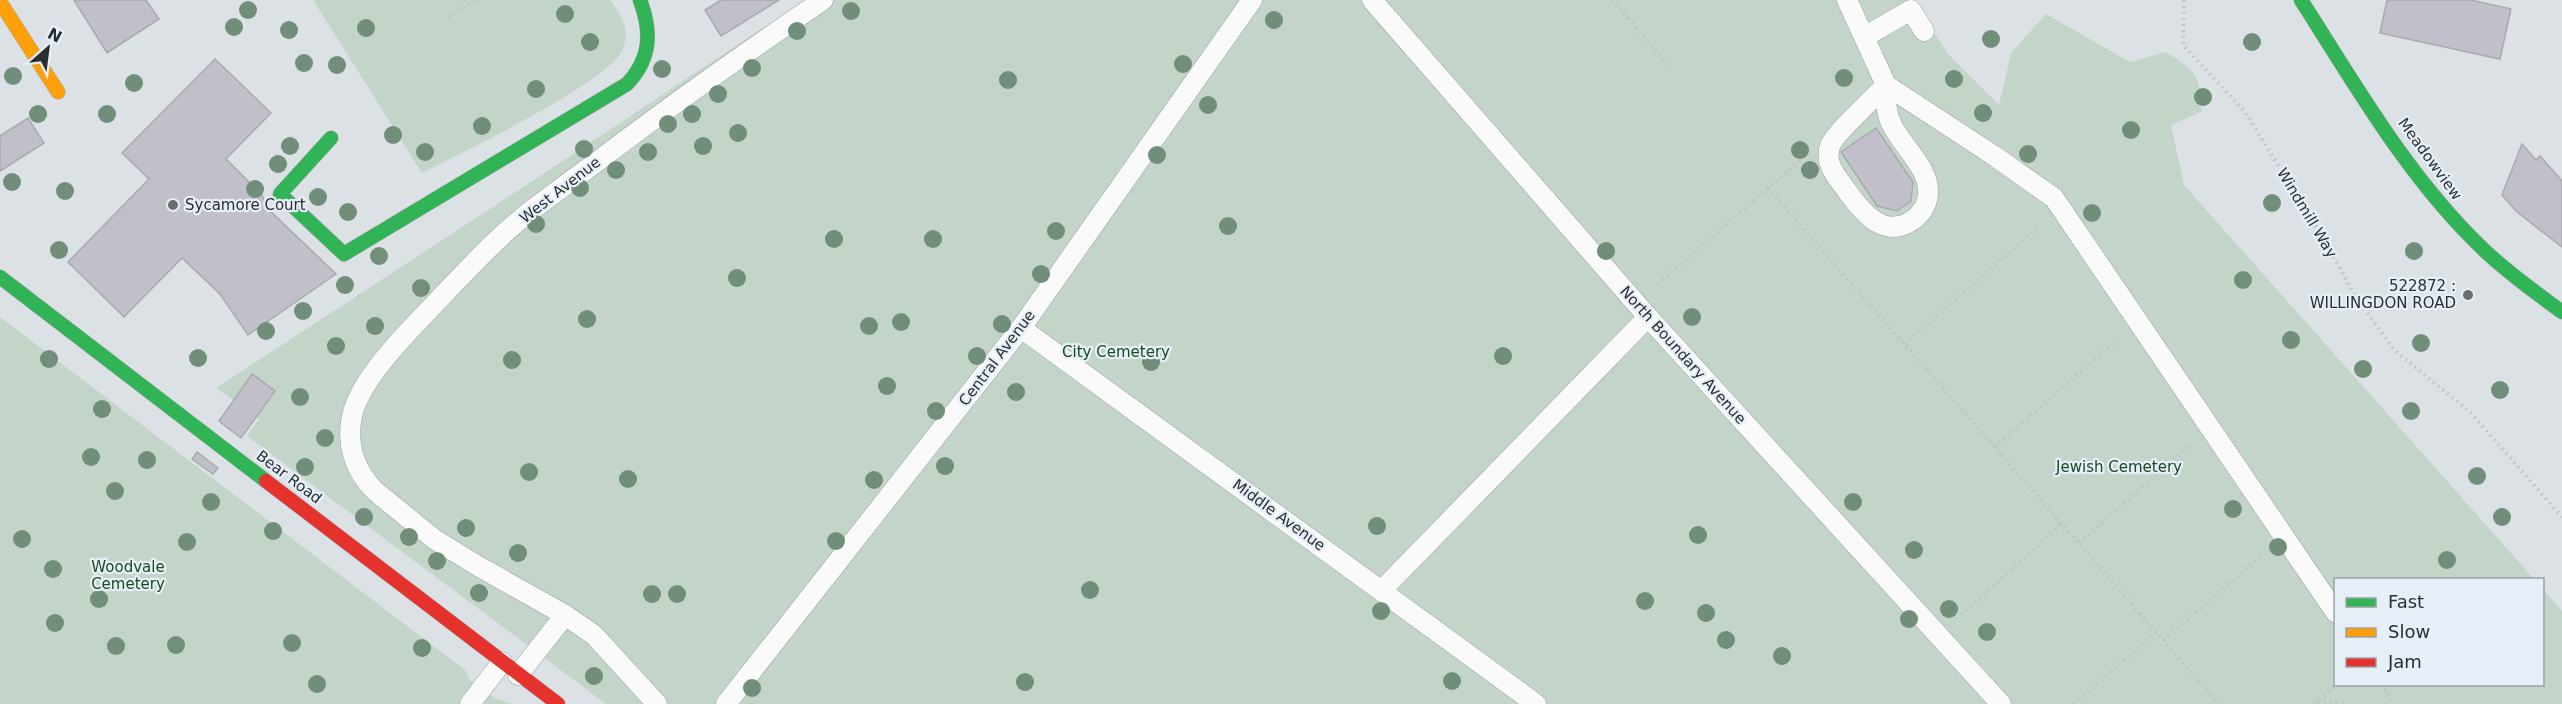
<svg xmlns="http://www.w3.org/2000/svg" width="2562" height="704" font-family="'DejaVu Sans',sans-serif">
<rect width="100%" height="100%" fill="#dce1e6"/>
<g fill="#c3d5c9">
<path d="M313,0H610C622,15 631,31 622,51C607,83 461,153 422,173Z"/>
<path d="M805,0H1913L1948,54L1999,105L2011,53L2046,14L2130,62L2166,52C2197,72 2200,74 2201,112L2171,125L2184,185L2534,579L2336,580V684H2542L2543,589L2562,611V704H606L247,436L259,419L216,388L534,180Z"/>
<path d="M0,317L465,670L470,680L495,698L512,704H0Z"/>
</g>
<g fill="#c1bfc9" stroke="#a8aaad" stroke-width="1.5">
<path d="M74,0H146L159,19L107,53Z"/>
<path d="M721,0H779L721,36L705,10Z"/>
<path d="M2387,0H2471L2511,9L2500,59L2380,33Z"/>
<path d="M215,59L271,113L226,159L262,195L267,208L336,274L248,335L220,294L182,258L124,317L68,262L149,179L122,153Z"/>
<path d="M28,118L44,143L0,171V136Z"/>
<path d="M1876,128L1913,182L1911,201L1897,211L1877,206L1841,152Z"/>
<path d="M2522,144L2536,160L2540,156L2562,181V247L2517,212L2502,195Z"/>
<path d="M252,374L275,391L241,438L219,421Z"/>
<path d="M197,452L218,468L213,474L192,459Z"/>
</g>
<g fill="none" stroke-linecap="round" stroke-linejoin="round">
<g stroke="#9ca0a3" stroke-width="21">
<g id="lane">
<path d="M1372,0L1648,317L2001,704"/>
<path d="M1847,0L1886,85L1993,155L2054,198L2336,613"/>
<path d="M1864,37L1911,10L1924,31"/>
<path d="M1886,85C1886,99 1885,112 1892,125C1902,146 1930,169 1928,193C1928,204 1921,214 1913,220C1884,240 1862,212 1847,191C1837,177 1824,164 1830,146C1834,134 1875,97 1886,85Z"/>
<path d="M1021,328L1536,704"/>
<path d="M1382,590L1648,317"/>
<path d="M518,675L565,615"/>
<path d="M470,704L502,662"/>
<path d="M657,704L594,635L565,615L478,566L434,539L375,491C354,470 345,442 353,412C363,378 401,339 425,314C448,290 471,265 495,242C527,211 566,185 602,158C674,103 748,51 823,0"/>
<path d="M726,704L1021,328L1252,0"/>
</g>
</g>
<g stroke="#9ca0a3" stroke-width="15">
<g id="fast">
<path d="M2301,0C2356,86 2409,179 2484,250C2508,273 2535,292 2562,312"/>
<path d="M331,138L280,194L344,254L627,84C651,59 652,32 640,0"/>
<path d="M0,277L266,481"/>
</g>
</g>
<g stroke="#9ca0a3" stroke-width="15">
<path id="slow" d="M0,2L58,92"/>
</g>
<g stroke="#9ca0a3" stroke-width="15">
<path id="jam" d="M266,481L558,704"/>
</g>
<g stroke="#bfc0c2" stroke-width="4" stroke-dasharray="1.5 4.5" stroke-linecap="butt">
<path d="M1612,0L1670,67"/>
<path d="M2184,0L2183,45L2245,112L2324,239L2356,297L2394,350L2470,412L2562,517"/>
<path d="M448,17L475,0"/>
<path d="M1800,161L1768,188L2219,704"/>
<path d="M1658,284L1768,188"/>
<path d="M1905,344L2038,227"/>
<path d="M1995,447L2117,340"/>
<path d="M2079,543L2188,447"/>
<path d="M1962,615L2062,523"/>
<path d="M2164,640L2261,556"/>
<path d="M2382,684L2394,704"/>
<path d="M2318,703L2333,701L2344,704"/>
<path d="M2074,704L2157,631"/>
<path d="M2315,704L2336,684"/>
</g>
<use href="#lane" stroke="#fafafb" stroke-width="20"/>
<use href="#fast" stroke="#30b455" stroke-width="14"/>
<use href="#slow" stroke="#ff9f0a" stroke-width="14"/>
<use href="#jam" stroke="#e5322d" stroke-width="14"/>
</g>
<g fill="#708e79">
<circle cx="248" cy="10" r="9"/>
<circle cx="851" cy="11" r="9"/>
<circle cx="565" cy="14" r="9"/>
<circle cx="1274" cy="20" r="9"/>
<circle cx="234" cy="27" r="9"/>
<circle cx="366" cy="28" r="9"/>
<circle cx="289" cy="30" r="9"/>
<circle cx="797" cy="31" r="9"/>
<circle cx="1991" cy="39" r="9"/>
<circle cx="590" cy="42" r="9"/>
<circle cx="2252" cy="42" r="9"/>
<circle cx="304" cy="63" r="9"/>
<circle cx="1183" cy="64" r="9"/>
<circle cx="337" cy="65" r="9"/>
<circle cx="752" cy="68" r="9"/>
<circle cx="662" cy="69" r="9"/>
<circle cx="13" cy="76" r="9"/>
<circle cx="1844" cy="78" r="9"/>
<circle cx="1954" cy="79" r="9"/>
<circle cx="1008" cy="80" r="9"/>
<circle cx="134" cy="83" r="9"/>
<circle cx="536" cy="89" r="9"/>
<circle cx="718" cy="94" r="9"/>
<circle cx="2203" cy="97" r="9"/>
<circle cx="1208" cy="105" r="9"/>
<circle cx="1983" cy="113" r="9"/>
<circle cx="38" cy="114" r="9"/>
<circle cx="107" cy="114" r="9"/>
<circle cx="692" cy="114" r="9"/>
<circle cx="668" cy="124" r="9"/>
<circle cx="482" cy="126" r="9"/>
<circle cx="2131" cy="130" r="9"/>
<circle cx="738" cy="133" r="9"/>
<circle cx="393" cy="135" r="9"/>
<circle cx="290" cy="146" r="9"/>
<circle cx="703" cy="146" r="9"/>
<circle cx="584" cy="149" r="9"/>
<circle cx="1800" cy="150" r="9"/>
<circle cx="425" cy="152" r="9"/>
<circle cx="648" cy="152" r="9"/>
<circle cx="2028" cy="154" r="9"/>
<circle cx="1157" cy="155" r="9"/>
<circle cx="278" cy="164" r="9"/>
<circle cx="616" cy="170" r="9"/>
<circle cx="1810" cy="170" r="9"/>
<circle cx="12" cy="182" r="9"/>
<circle cx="580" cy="188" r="9"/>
<circle cx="255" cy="189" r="9"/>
<circle cx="65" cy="191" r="9"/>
<circle cx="318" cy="197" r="9"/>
<circle cx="2272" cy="203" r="9"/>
<circle cx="348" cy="212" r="9"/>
<circle cx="2092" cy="213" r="9"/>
<circle cx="536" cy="224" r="9"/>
<circle cx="1228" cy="226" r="9"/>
<circle cx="1056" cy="231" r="9"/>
<circle cx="834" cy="239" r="9"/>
<circle cx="933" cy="239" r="9"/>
<circle cx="59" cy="250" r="9"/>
<circle cx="1606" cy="251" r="9"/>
<circle cx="2414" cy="251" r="9"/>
<circle cx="379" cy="256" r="9"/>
<circle cx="1041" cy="274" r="9"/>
<circle cx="737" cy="278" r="9"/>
<circle cx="2243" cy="280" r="9"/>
<circle cx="345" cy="285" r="9"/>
<circle cx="421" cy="288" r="9"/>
<circle cx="303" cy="311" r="9"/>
<circle cx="1692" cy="317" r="9"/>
<circle cx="587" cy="319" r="9"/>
<circle cx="901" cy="322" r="9"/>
<circle cx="1002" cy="324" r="9"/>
<circle cx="375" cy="326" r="9"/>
<circle cx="869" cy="326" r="9"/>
<circle cx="266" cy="331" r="9"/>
<circle cx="2291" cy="340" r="9"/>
<circle cx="2421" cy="343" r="9"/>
<circle cx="336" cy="346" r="9"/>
<circle cx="977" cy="356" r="9"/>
<circle cx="1503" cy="356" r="9"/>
<circle cx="198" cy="358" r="9"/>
<circle cx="49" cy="359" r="9"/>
<circle cx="512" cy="360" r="9"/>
<circle cx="1151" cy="362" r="9"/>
<circle cx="2363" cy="369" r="9"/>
<circle cx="887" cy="386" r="9"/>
<circle cx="2500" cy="390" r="9"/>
<circle cx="1016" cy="392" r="9"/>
<circle cx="300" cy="397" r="9"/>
<circle cx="102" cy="409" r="9"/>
<circle cx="936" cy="411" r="9"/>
<circle cx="2411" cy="411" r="9"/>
<circle cx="325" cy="438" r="9"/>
<circle cx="91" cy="457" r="9"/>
<circle cx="147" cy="460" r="9"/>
<circle cx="945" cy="466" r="9"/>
<circle cx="305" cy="467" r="9"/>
<circle cx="529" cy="472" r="9"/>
<circle cx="2477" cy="476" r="9"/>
<circle cx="628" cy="479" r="9"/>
<circle cx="874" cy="480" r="9"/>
<circle cx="115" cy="491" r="9"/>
<circle cx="211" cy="502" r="9"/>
<circle cx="1853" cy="502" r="9"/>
<circle cx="2233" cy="509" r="9"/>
<circle cx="364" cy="517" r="9"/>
<circle cx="2502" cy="517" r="9"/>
<circle cx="1377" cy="526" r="9"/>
<circle cx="466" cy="528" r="9"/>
<circle cx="273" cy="531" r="9"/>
<circle cx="1698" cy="535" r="9"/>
<circle cx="409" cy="537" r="9"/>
<circle cx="22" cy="539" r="9"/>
<circle cx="836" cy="541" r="9"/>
<circle cx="187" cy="542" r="9"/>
<circle cx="2278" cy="547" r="9"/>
<circle cx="1914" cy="550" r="9"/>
<circle cx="518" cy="553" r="9"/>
<circle cx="2447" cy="560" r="9"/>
<circle cx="437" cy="561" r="9"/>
<circle cx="53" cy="569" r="9"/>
<circle cx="1090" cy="590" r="9"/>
<circle cx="479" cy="593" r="9"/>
<circle cx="652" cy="594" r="9"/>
<circle cx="677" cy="594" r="9"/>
<circle cx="99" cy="599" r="9"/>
<circle cx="1645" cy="601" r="9"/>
<circle cx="1949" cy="609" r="9"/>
<circle cx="1381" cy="611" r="9"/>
<circle cx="1706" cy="613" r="9"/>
<circle cx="1909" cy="619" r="9"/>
<circle cx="55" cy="623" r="9"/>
<circle cx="1987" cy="632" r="9"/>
<circle cx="1726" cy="640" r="9"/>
<circle cx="292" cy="643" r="9"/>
<circle cx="176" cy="645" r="9"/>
<circle cx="116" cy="646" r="9"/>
<circle cx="422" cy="648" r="9"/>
<circle cx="1782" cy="656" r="9"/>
<circle cx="594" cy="676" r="9"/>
<circle cx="1452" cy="681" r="9"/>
<circle cx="1025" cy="682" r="9"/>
<circle cx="317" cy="684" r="9"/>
<circle cx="752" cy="688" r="9"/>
</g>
<g fill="#696d70" stroke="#e6eff7" stroke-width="2">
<circle cx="173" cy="205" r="6"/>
<circle cx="2468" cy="295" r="6"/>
</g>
<g text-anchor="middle" stroke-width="4.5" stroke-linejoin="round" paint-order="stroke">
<g font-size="15" fill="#2b2e31" stroke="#e6eff7">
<text transform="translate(2430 159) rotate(54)" y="5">Meadowview</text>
<text transform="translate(560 190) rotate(-38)" y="5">West Avenue</text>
<text transform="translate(2307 213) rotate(59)" y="5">Windmill Way</text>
<text transform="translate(1683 355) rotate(48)" y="5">North Boundary Avenue</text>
<text transform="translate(997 358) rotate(-53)" y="5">Central Avenue</text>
<text transform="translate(289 477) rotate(37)" y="5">Bear Road</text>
<text transform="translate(1279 515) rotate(36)" y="5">Middle Avenue</text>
</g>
<g font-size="15" fill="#2b2e31" stroke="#e6eff7" text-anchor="start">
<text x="185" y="210">Sycamore Court</text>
<text x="2456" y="291" text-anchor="end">522872 :<tspan x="2456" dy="17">WILLINGDON ROAD</tspan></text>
</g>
<g font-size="15" fill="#174a20" stroke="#e6eff7">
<text x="1116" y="357">City Cemetery</text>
<text x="2119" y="472">Jewish Cemetery</text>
<text x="128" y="572">Woodvale<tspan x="128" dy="17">Cemetery</tspan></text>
</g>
</g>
<rect x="2334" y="578" width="210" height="108" fill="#e6eff7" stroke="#9ba2a8" stroke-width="1.5"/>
<rect x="2346" y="598" width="30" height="9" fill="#30b455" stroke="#9ba2a8" stroke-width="1.5"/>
<text x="2388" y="608" font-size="18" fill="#2b2e31">Fast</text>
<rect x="2346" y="628" width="30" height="9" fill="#ff9f0a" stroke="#9ba2a8" stroke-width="1.5"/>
<text x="2388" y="638" font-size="18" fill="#2b2e31">Slow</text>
<rect x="2346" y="658" width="30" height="9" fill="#e5322d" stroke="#9ba2a8" stroke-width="1.5"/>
<text x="2388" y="668" font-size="18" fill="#2b2e31">Jam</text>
<g transform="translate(48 48) rotate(28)" stroke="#e6eff7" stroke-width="4.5" paint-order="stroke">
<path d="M0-4.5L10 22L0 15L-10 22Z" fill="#2b2e31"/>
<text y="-9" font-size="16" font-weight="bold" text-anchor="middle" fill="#2b2e31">N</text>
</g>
</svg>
